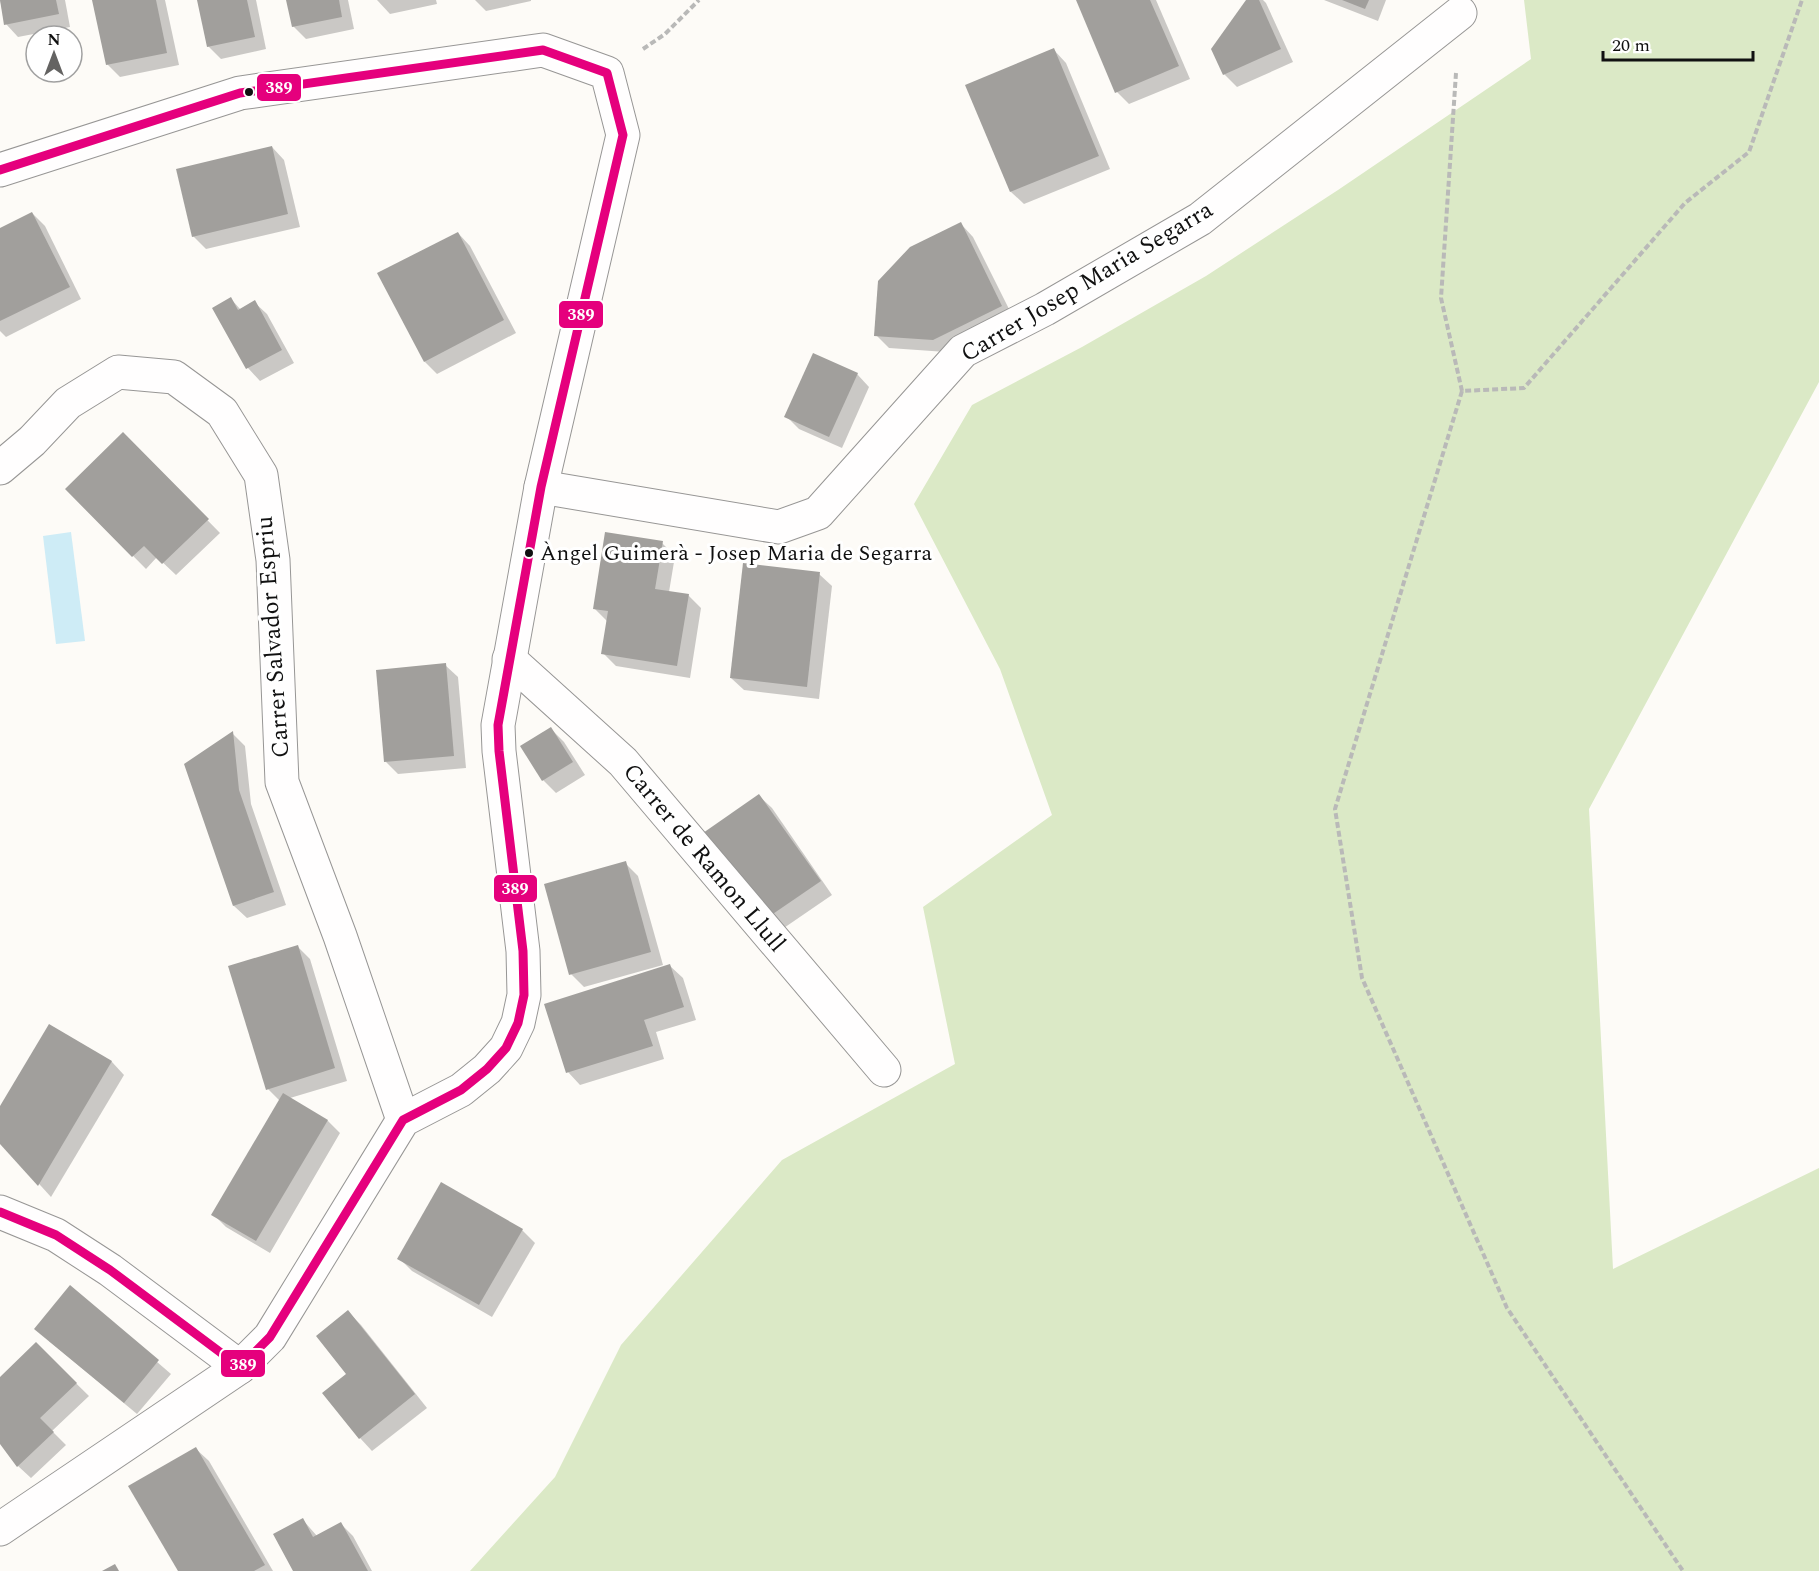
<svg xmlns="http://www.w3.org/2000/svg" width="1819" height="1571" viewBox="0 0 1819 1571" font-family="Spectral,serif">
	<rect width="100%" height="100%" fill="#fdfbf7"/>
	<!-- forest -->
	<polygon fill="#dbe9c6" points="1524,0 1819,0 1819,382 1589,809 1613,1269 1819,1168 1819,1571 470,1571 555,1477 621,1345 782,1160 955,1064 923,907 1052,815 1000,669 914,504 972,405 1082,347 1206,276 1338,190 1531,59"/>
	<!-- water -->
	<polygon fill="#ceecf6" points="71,532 85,641 56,644 43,536"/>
	<!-- shadow -->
	<g fill="#0003">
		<polygon points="0,0 65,0 70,27 18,37 6,24"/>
		<polygon points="94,0 165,0 179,65 120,77 107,64"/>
		<polygon points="199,0 256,0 266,49 221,59 208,46"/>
		<polygon points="288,0 348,0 354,29 306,39 293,26"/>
		<polygon points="377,0 436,0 437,4 390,14"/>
		<polygon points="475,0 531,0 531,1 486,11"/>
		<polygon points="1077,0 1156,0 1190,79 1129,104 1117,92"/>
		<polygon points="1248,0 1263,0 1266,3 1293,62 1237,87 1224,74"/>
		<polygon points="1324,0 1386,0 1378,21"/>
		<polygon points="1054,50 1066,63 1110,169 1024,204 1011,192"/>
		<polygon points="272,147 284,160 300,227 206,249 193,236"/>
		<polygon points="32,213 45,226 81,299 6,337 0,331 0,229"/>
		<polygon points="961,224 973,237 1014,319 946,352 889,348 876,335"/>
		<polygon points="458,233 470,246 516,333 437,374 425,362"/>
		<polygon points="231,299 241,310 254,302 267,314 294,363 260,381 248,368 214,309"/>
		<polygon points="857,374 869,387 842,448 799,429 786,416"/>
		<polygon points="123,434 220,533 176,575 157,557 146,569 67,489"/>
		<polygon points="662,543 675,556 669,592 688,595 701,608 690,678 616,666 603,653 607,621 594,608"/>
		<polygon points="819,574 832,586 819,699 744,690 731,678"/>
		<polygon points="445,665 458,677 466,768 398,774 386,762"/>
		<polygon points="551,729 564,742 585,775 556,793 543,780 522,747"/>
		<polygon points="232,733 245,746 251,804 286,905 247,918 234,906"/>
		<polygon points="759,796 772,808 832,895 778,932 706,833"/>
		<polygon points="625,863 638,876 663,965 584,987 571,974"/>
		<polygon points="297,946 310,959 347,1081 290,1098 328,1121 340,1133 270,1253 226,1227 213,1214 280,1101 268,1089"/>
		<polygon points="670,966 683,978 696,1020 656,1032 664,1059 580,1085 568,1072"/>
		<polygon points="49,1026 112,1062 124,1075 51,1197 0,1141 0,1109"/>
		<polygon points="522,1230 535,1243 492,1317 412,1271 399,1258"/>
		<polygon points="70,1287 171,1374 137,1414 49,1341"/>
		<polygon points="348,1312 361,1325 427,1408 372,1451 360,1438 348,1374"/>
		<polygon points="36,1344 89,1396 52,1431 66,1445 31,1478 18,1466 0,1441 0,1379"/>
		<polygon points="196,1449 209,1461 273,1571 180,1571"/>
		<polygon points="303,1520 317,1536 341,1524 353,1536 372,1571 295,1571"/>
	</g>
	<!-- building -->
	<g fill="#a19f9c">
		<polygon points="0,0 56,0 59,14 4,25"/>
		<polygon points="92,0 156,0 167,53 106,65"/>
		<polygon points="197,0 247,0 255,37 207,47"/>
		<polygon points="286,0 339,0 342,17 292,27"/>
		<polygon points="1076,0 1150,0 1179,66 1115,93"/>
		<polygon points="1246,0 1259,0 1281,49 1223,75 1211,49"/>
		<polygon points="1342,0 1369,0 1365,9"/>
		<polygon points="1054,48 1099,156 1010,192 965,85"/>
		<polygon points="272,146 288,214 192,237 176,169"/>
		<polygon points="32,212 70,287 0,321 0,228"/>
		<polygon points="961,222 1002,306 933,340 874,336 878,281 910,247"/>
		<polygon points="458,232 504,320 424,362 377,273"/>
		<polygon points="231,297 238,310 255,300 282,350 246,369 212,308"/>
		<polygon points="813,353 858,373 829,437 784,417"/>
		<polygon points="123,432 209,519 162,564 144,546 132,557 65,489"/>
		<polygon points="605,532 663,541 655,589 689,594 677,666 601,654 608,611 593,609"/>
		<polygon points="743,563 820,572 807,687 730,678"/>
		<polygon points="446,663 454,756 384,762 376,670"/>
		<polygon points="551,727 573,762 542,781 520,746"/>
		<polygon points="233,731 239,790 274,892 233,906 184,764"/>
		<polygon points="759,794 821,881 764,920 703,833"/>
		<polygon points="626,861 651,952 569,975 544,884"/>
		<polygon points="298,945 335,1068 266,1090 228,966"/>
		<polygon points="670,964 684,1007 644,1020 653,1046 566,1073 544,1004"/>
		<polygon points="49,1024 112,1061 38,1186 0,1144 0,1106"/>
		<polygon points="283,1093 328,1120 256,1241 211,1215"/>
		<polygon points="441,1182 523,1229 479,1305 397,1259"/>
		<polygon points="70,1285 159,1360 124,1403 34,1329"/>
		<polygon points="348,1310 415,1394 359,1439 322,1393 346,1374 316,1336"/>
		<polygon points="36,1342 77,1383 40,1418 54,1432 17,1467 0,1444 0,1377"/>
		<polygon points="196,1447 265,1565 254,1571 178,1571 128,1486"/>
		<polygon points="303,1518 313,1537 341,1522 368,1571 293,1571 273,1534"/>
		<polygon points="115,1564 119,1571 102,1571"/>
	</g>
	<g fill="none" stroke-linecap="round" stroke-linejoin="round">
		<!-- street casing -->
		<g stroke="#979695" stroke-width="35">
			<g id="street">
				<polyline points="0,170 240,93 543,50 607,73 623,135 541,487 498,725 499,751 523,951 524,995 518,1023 506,1048 487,1069 461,1090 403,1120 270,1337 240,1367 0,1529"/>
				<polyline points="0,468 32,441 68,403 118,372 174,377 222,412 261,475 273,560 282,782 340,936 403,1120"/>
				<polyline points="541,487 779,527 818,513 963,351 1045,309 1200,219 1460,13"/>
				<polyline points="509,659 623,762 884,1070"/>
				<polyline points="0,1212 56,1235 110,1270 240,1367"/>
			</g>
		</g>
		<!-- path -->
		<g stroke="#b9b9b8" stroke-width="4" stroke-dasharray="6 3" stroke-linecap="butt">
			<polyline points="643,49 665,34 699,0"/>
			<polyline points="1456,73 1441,298 1462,391 1524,388 1685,203 1749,152 1802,0"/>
			<polyline points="1462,391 1335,809 1362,978 1507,1308 1683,1571"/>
		</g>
		<!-- street -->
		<use href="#street" stroke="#fffefe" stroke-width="33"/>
		<!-- bus-1 casing -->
		<g stroke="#fff" stroke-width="14">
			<polyline id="bus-1" points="0,170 240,93 543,50 607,73 623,135 541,487 498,725 499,751 523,951 524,995 518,1023 506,1048 487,1069 461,1090 403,1120 270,1337 240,1367 110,1270 56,1235 0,1212"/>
		</g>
		<!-- bus-1 -->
		<use href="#bus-1" stroke="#e5007d" stroke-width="9"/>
	</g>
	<!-- markers -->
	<g fill="#111" stroke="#fff" stroke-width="2">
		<circle cx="249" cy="92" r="5"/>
		<circle cx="529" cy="553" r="5"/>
	</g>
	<g text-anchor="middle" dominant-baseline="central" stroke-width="6" stroke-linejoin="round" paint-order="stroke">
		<!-- bus labels -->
		<g font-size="22" fill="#111" stroke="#fff" text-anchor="start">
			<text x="540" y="553">Àngel Guimerà - Josep Maria de Segarra</text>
		</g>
		<!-- street labels -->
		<g font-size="24" fill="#111" stroke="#fff">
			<text transform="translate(1087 282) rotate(-31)">Carrer Josep Maria Segarra</text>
			<text transform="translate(273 637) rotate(-94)">Carrer Salvador Espriu</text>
			<text transform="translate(704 858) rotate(50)">Carrer de Ramon Llull</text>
		</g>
	</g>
	<g stroke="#fff" stroke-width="2">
		<rect x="256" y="73" width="46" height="29" rx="6" fill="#e5007d"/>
		<rect x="558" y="300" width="46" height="29" rx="6" fill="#e5007d"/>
		<rect x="493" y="874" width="45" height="29" rx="6" fill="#e5007d"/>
		<rect x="220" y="1349" width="46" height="29" rx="6" fill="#e5007d"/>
	</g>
	<g font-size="16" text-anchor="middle" font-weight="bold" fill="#fff">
		<text x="279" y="93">389</text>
		<text x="581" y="320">389</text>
		<text x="515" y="894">389</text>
		<text x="243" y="1370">389</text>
	</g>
	<!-- north arrow -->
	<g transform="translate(54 54)"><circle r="28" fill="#ffffff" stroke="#a0a0a0" stroke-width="1.5"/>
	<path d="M0-4.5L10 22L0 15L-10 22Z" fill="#646362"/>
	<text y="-9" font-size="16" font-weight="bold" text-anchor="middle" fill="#111111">N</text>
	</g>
	<!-- scale -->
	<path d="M1603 51v9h150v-9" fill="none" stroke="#111111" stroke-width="3"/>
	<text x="1612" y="51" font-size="18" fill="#111111" stroke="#ffffff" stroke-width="4.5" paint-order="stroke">20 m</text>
</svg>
